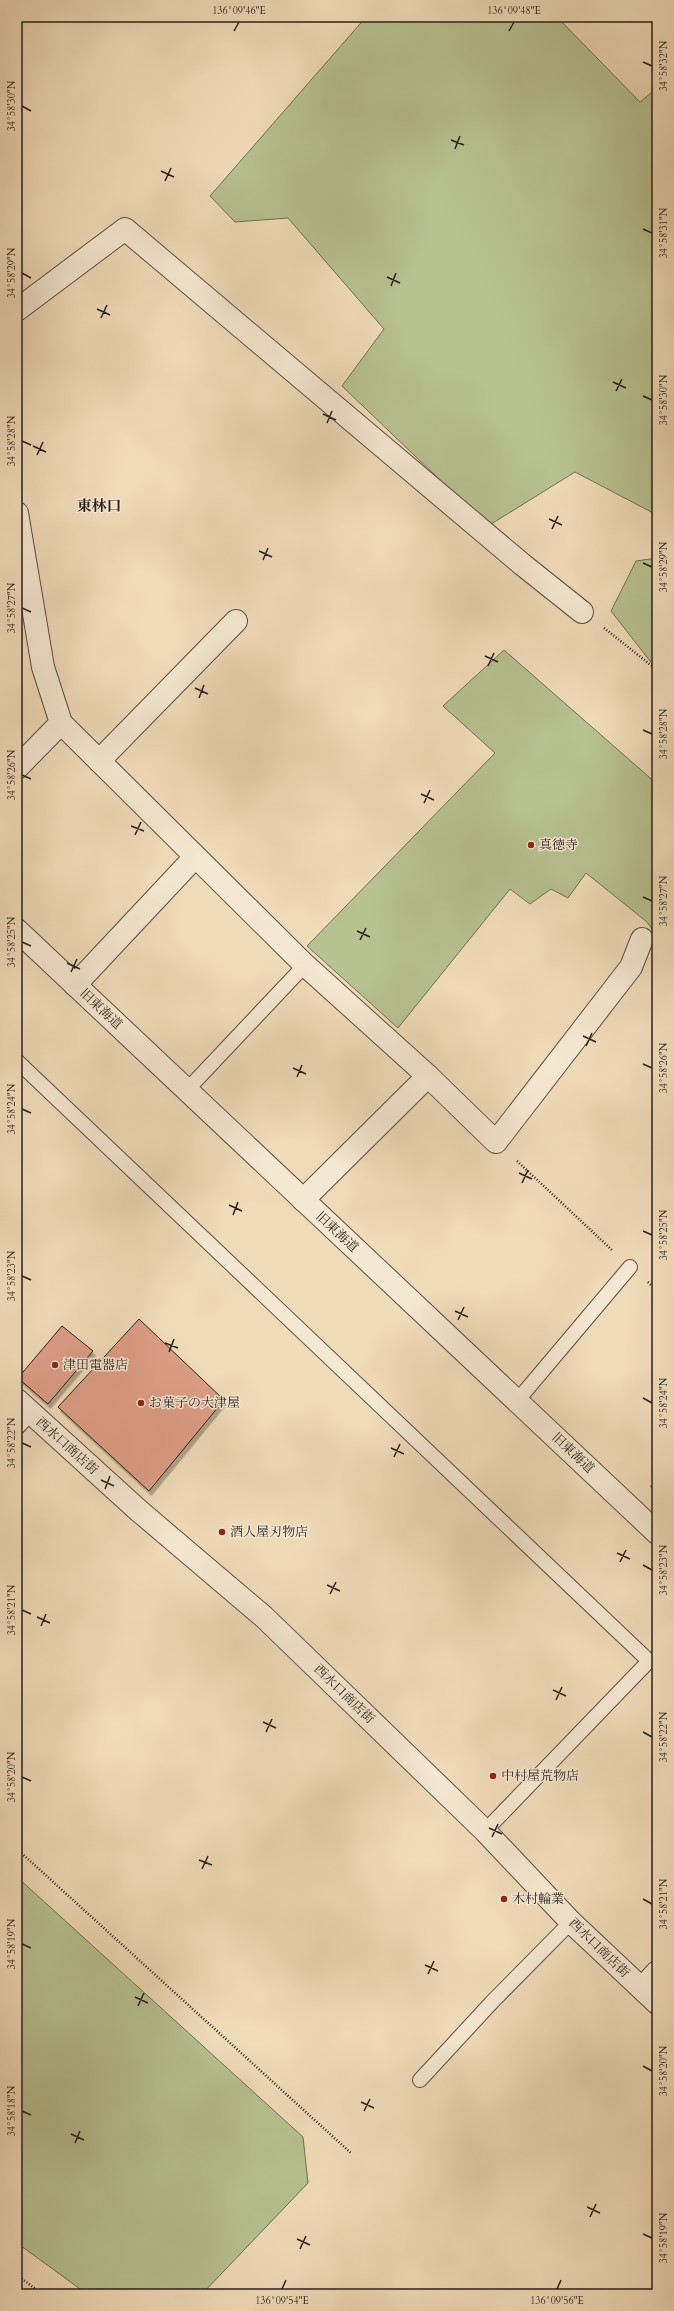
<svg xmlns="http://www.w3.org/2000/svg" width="674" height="2311" viewBox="0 0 674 2311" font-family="Cardo,'Noto Serif JP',serif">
	<defs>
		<filter id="shadow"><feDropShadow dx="2.5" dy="4.5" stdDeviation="0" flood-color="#0004"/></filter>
	</defs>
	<rect width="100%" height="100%" fill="#f0dbb9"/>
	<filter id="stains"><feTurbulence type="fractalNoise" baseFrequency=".005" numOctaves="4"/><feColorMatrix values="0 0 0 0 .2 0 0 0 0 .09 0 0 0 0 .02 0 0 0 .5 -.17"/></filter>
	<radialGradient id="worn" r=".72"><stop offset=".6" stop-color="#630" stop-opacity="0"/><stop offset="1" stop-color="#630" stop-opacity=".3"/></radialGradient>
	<!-- green -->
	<g fill="#b7c191" stroke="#707056">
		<polygon points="366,17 557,17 640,102 657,88 657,515 575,472 488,526 342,386 384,329 288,218 235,222 210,196"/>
		<polygon points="657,558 657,670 611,611 636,561"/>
		<polygon points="504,650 657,784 657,936 647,922 586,873 568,898 551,889 530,904 510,889 398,1028 307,946 495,753 443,706"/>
		<polygon points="17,1877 303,2137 308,2183 202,2294 87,2294 17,2243"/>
	</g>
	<!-- building -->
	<g fill="#de9e88" stroke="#2a1e1a" filter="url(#shadow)">
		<polygon points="139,1319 224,1400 149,1491 58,1407"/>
		<polygon points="62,1326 93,1351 48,1404 18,1378"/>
	</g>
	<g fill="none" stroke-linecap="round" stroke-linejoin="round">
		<!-- service casing -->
		<g stroke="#5c4d42" stroke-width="16">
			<g id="service">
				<polyline points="17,1061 649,1661 485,1831"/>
				<polyline points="187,1090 305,965"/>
				<polyline points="517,1401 630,1267"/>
				<polyline points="17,1428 31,1413"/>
				<polyline points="420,2080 492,2002 571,1922"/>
			</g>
		</g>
		<!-- minor casing -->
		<g stroke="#5c4d42" stroke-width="24">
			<g id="minor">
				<polyline points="17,310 125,229 523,565 582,612"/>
				<polyline points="17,513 43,667 61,723 305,965 428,1076 496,1142 631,967 642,939"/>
				<polyline points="99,761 236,621"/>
				<polyline points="17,768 61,723"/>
				<polyline points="17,930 657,1533"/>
				<polyline points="75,985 195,857"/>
				<polyline points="303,1200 428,1076"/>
				<polyline points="17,1400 138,1510 264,1617 485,1831 571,1922 657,2003"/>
				<polyline points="642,1988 657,1972"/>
			</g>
		</g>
		<!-- path -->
		<g stroke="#2a1e1a" stroke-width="2.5" stroke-dasharray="1 2" stroke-linecap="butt">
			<polyline points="604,628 657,670"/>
			<polyline points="517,1161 613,1251"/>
			<polyline points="648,1282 657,1291"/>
			<polyline points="651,1487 657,1481"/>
			<polyline points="17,1849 352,2154"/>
			<polyline points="17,2275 42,2294"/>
		</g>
		<!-- service -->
		<use href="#service" stroke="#f5e8d2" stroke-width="14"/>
		<!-- minor -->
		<use href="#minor" stroke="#f5e8d2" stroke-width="22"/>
	</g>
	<!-- ticks -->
	<path fill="none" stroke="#2a1e1a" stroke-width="1.5" d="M234 31 239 22M509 31 514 22M643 62 652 66M22 106 31 111M451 140 464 145M455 149 460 136M161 171 174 177M165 181 171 168M643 229 652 233M22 273 31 278M387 277 400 283M391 286 396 273M97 309 110 315M101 318 107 305M613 382 626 388M616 391 622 379M643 396 652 400M323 414 336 420M327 423 332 411M22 441 31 445M33 446 46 452M37 455 43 442M549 519 562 525M552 529 558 516M259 551 272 557M263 560 268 548M643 563 652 567M22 608 31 612M485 656 498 662M488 666 494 653M195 688 208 694M199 698 204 685M643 730 652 734M22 775 31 779M421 794 434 800M424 803 430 790M131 826 144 831M135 835 141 822M643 897 652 901M357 931 370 937M360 940 366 928M22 942 31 946M67 963 80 969M71 972 77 959M583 1036 596 1042M586 1046 592 1033M643 1064 652 1068M293 1068 306 1074M297 1077 302 1065M22 1109 31 1113M519 1173 532 1179M522 1183 528 1170M229 1205 242 1211M233 1215 238 1202M643 1231 652 1235M22 1276 31 1280M455 1311 468 1317M458 1320 464 1307M165 1343 178 1348M169 1352 174 1339M643 1398 652 1403M22 1443 31 1447M391 1448 404 1454M394 1457 400 1444M101 1480 114 1486M105 1489 110 1476M617 1553 630 1559M620 1562 626 1550M643 1565 652 1570M327 1585 340 1591M330 1594 336 1582M22 1610 31 1614M37 1617 50 1623M41 1626 46 1614M553 1690 566 1696M556 1700 562 1687M263 1722 276 1728M266 1732 272 1719M643 1732 652 1737M22 1777 31 1781M489 1828 502 1834M492 1837 498 1824M199 1860 212 1865M202 1869 208 1856M643 1899 652 1904M22 1944 31 1948M425 1965 438 1971M428 1974 434 1961M135 1997 148 2003M138 2006 144 1993M643 2066 652 2071M361 2102 374 2108M22 2111 31 2115M364 2111 370 2099M71 2134 84 2140M75 2143 80 2131M587 2207 600 2213M590 2217 596 2204M643 2234 652 2238M297 2239 310 2245M300 2249 306 2236M282 2289 286 2280M557 2289 561 2280"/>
	<!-- markers -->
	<g fill="#8f2418" stroke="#f5e8d2" stroke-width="1.5">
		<circle cx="531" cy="845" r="4"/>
		<circle cx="55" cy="1365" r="4"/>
		<circle cx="141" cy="1403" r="4"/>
		<circle cx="222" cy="1532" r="4"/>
		<circle cx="493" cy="1776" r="4"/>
		<circle cx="504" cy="1899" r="4"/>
	</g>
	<g text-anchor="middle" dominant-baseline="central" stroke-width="3" stroke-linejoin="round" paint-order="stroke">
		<!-- poi labels -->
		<g font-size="13" fill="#2a1e1a" stroke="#f5e8d2" text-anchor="start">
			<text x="539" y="845">真徳寺</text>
			<text x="63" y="1365">津田電器店</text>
			<text x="149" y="1403">お菓子の大津屋</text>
			<text x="230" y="1532">酒人屋刃物店</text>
			<text x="501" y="1776">中村屋荒物店</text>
			<text x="512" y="1899">木村輪業</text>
		</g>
		<!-- street labels -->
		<g font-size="13" fill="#2a1e1a" stroke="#f5e8d2">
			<text transform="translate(101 1009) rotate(43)">旧東海道</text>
			<text transform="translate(337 1232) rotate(43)">旧東海道</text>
			<text transform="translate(67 1446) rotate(42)">西水口商店街</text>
			<text transform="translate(573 1453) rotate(43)">旧東海道</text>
			<text transform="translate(344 1694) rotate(44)">西水口商店街</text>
			<text transform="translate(599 1948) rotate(44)">西水口商店街</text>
		</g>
		<!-- quarter labels -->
		<g font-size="15" font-weight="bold" fill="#2a1e1a" stroke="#f5e8d2">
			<text x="99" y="506">東林口</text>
		</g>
	</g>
	<!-- margin -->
	<rect width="674" height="2311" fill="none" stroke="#f0dbb9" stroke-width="44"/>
	<rect x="22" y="22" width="630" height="2267" fill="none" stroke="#2a1e1a" stroke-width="1.5"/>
	<g font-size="10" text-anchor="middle" fill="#2a1e1a">
		<text x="239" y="14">136°09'46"E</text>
		<text x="514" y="14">136°09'48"E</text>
		<text transform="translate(663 66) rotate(-90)" y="4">34°58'32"N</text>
		<text transform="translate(11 106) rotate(-90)" y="4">34°58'30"N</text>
		<text transform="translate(663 233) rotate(-90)" y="4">34°58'31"N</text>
		<text transform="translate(11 273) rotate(-90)" y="4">34°58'29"N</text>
		<text transform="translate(663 400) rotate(-90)" y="4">34°58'30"N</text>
		<text transform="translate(11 441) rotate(-90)" y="4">34°58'28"N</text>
		<text transform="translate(663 567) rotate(-90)" y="4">34°58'29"N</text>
		<text transform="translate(11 608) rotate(-90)" y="4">34°58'27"N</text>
		<text transform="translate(663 734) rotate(-90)" y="4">34°58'28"N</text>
		<text transform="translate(11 775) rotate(-90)" y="4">34°58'26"N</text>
		<text transform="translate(663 901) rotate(-90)" y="4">34°58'27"N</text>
		<text transform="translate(11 942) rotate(-90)" y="4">34°58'25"N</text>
		<text transform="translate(663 1068) rotate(-90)" y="4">34°58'26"N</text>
		<text transform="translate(11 1109) rotate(-90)" y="4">34°58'24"N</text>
		<text transform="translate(663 1235) rotate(-90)" y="4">34°58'25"N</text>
		<text transform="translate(11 1276) rotate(-90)" y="4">34°58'23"N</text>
		<text transform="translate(663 1403) rotate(-90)" y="4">34°58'24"N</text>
		<text transform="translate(11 1443) rotate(-90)" y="4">34°58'22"N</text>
		<text transform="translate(663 1570) rotate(-90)" y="4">34°58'23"N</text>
		<text transform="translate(11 1610) rotate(-90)" y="4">34°58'21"N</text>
		<text transform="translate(663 1737) rotate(-90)" y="4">34°58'22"N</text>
		<text transform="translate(11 1777) rotate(-90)" y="4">34°58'20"N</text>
		<text transform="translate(663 1904) rotate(-90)" y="4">34°58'21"N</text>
		<text transform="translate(11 1944) rotate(-90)" y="4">34°58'19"N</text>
		<text transform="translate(663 2071) rotate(-90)" y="4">34°58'20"N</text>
		<text transform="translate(11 2111) rotate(-90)" y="4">34°58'18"N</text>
		<text transform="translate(663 2238) rotate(-90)" y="4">34°58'19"N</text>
		<text x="282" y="2304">136°09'54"E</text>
		<text x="557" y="2304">136°09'56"E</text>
	</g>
	<rect width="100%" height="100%" filter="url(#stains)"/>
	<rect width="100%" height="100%" fill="url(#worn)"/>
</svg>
